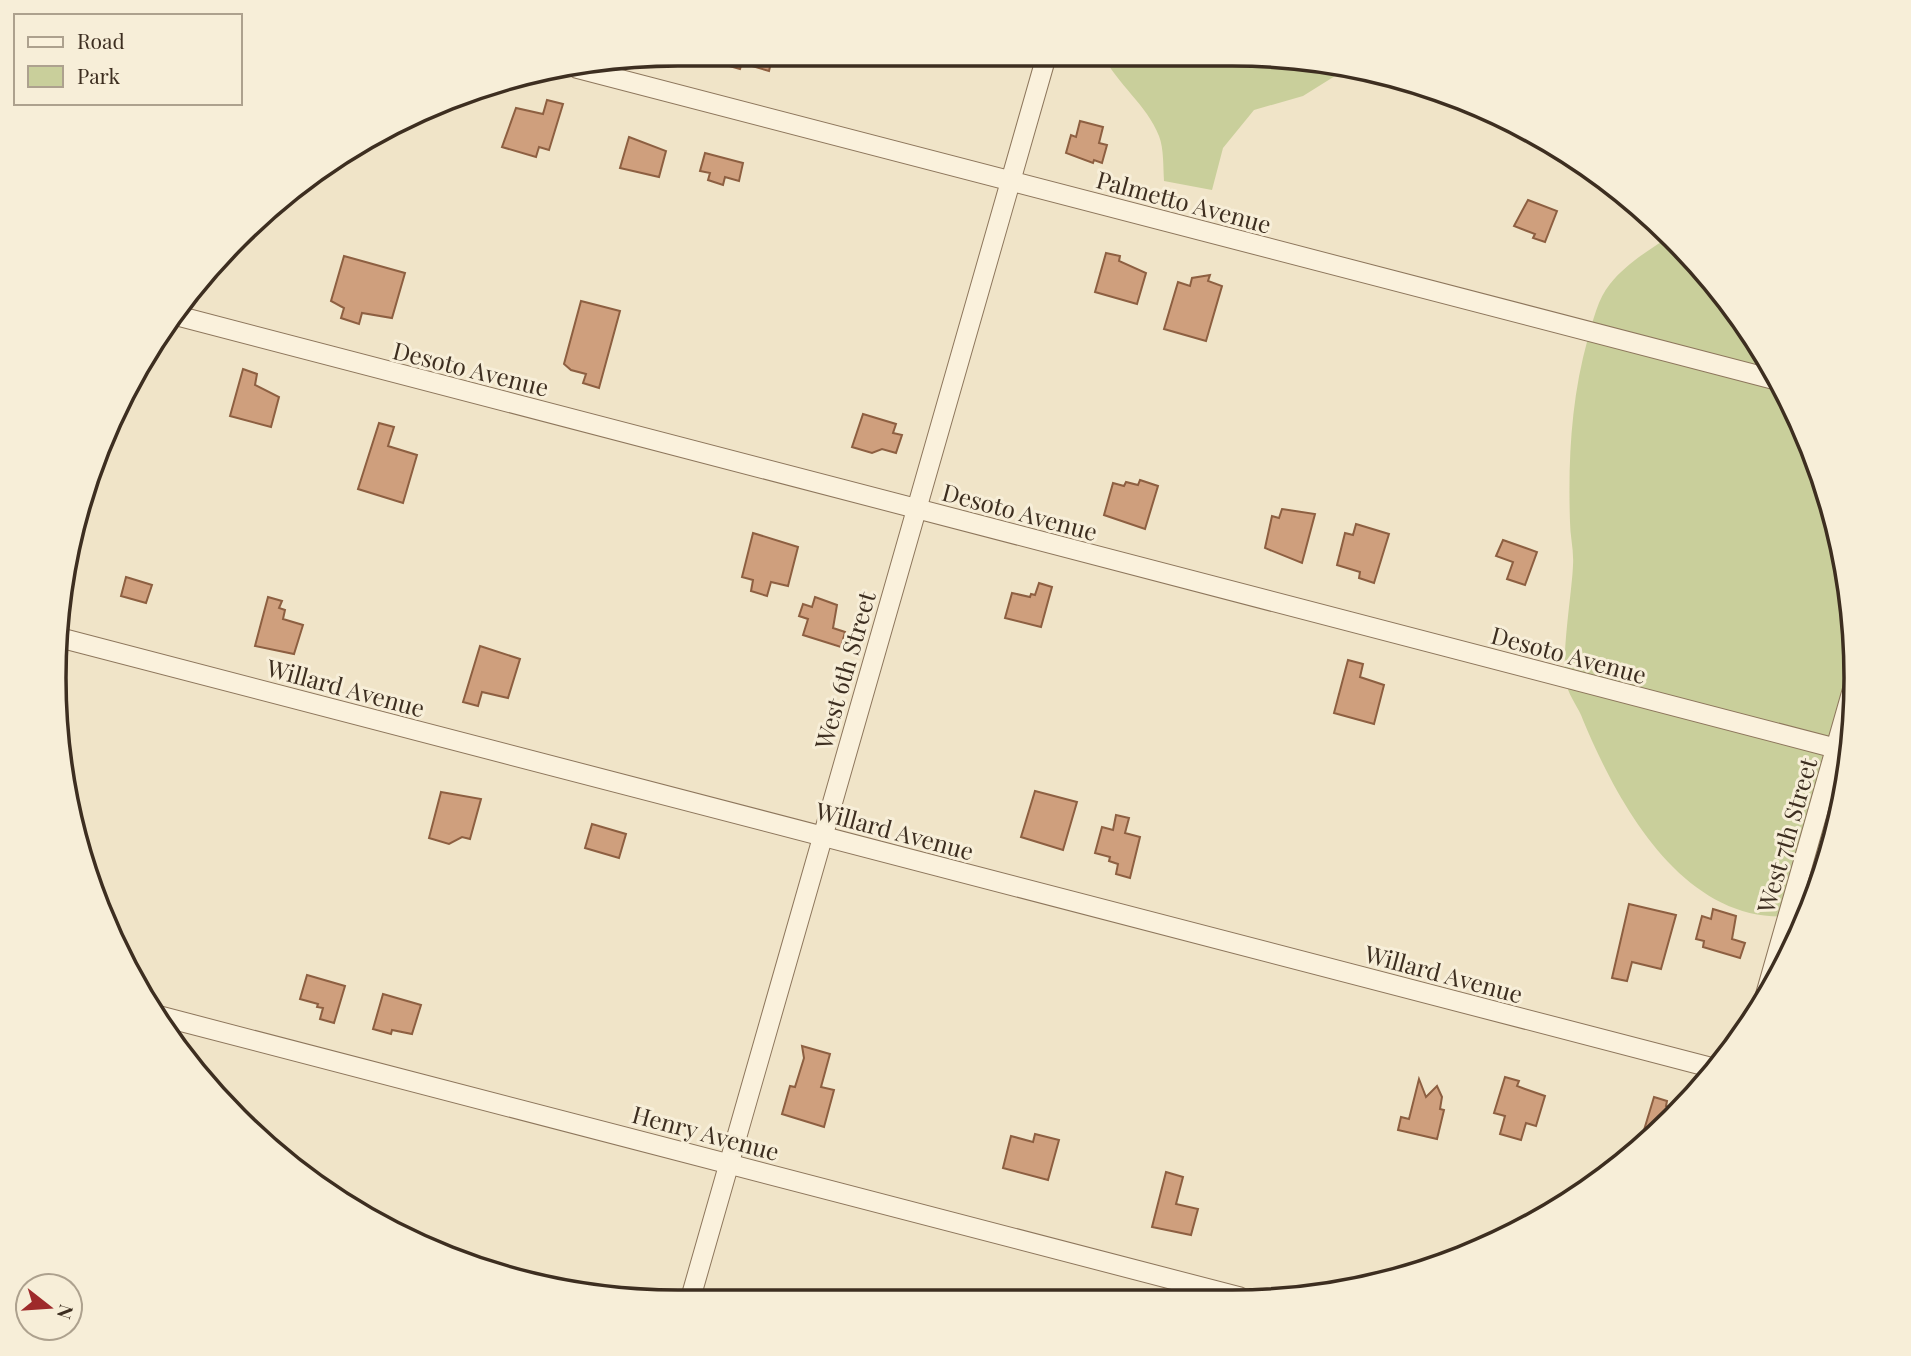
<svg xmlns="http://www.w3.org/2000/svg" width="1911" height="1356" viewBox="0 0 1911 1356" font-family="'Playfair Display',serif">
	<rect width="100%" height="100%" fill="#f0e4c8"/>
	<!-- green -->
	<g fill="#c9cf9b">
		<path d="M1102 54H1233L1351 66 1303 96 1254 110 1223 148 1212 190 1164 181C1163 167 1164 149 1159 136 1147 105 1117 84 1102 54Z"/>
		<path d="M1667 238 1702 266 1773 366 1824 477 1851 596 1855 718 1836 839 1807 914C1691 936 1621 811 1583 720 1579 708 1570 698 1567 686 1560 661 1572 594 1573 565 1574 550 1570 536 1570 522 1568 460 1571 399 1588 338 1593 321 1598 298 1610 284 1625 265 1646 252 1667 238Z"/>
	</g>
	<!-- building -->
	<g fill="#cf9f7d" stroke="#8d5f41" stroke-width="2">
		<polygon points="723,54 773,54 769,71 742,63 740,69 726,65 728,59 723,57"/>
		<polygon points="547,100 563,104 549,150 539,147 536,157 502,147 516,108 543,114"/>
		<polygon points="1080,121 1103,127 1099,143 1107,145 1102,163 1094,160 1093,163 1066,153 1071,135 1076,137"/>
		<polygon points="629,137 666,151 659,177 620,168"/>
		<polygon points="705,153 743,163 739,181 725,177 723,185 708,180 710,173 700,171"/>
		<polygon points="1528,200 1557,211 1545,242 1533,238 1535,234 1514,226"/>
		<polygon points="1106,253 1120,256 1119,261 1146,273 1137,304 1095,292"/>
		<polygon points="344,256 405,273 392,318 362,313 359,324 341,318 344,308 331,301"/>
		<polygon points="1210,275 1208,281 1222,286 1206,341 1164,329 1178,282 1190,286 1192,278"/>
		<polygon points="581,301 620,311 599,388 583,383 586,374 571,370 564,364"/>
		<polygon points="243,369 257,374 255,385 279,397 271,427 230,416"/>
		<polygon points="863,414 896,424 893,433 902,435 896,453 882,449 872,453 852,447"/>
		<polygon points="379,423 394,427 388,446 417,455 403,503 358,489"/>
		<polygon points="1140,480 1158,486 1145,529 1104,515 1113,483 1124,486 1126,482 1138,485"/>
		<polygon points="1282,509 1315,514 1302,563 1265,548 1272,516 1279,518"/>
		<polygon points="1356,524 1389,534 1374,583 1359,578 1360,572 1337,565 1345,533 1353,535"/>
		<polygon points="753,533 798,547 788,586 771,582 767,596 751,591 753,580 742,577"/>
		<polygon points="1503,540 1537,552 1525,585 1507,579 1513,562 1496,556"/>
		<polygon points="126,577 152,585 146,603 121,596"/>
		<polygon points="1039,583 1052,587 1041,627 1005,618 1012,593 1030,597 1031,594 1035,595"/>
		<polygon points="268,597 282,601 279,608 285,610 283,619 303,625 294,654 255,646"/>
		<polygon points="815,597 837,605 833,628 845,632 841,647 803,635 808,619 799,616 803,604 812,607"/>
		<polygon points="480,646 520,659 508,698 482,692 478,706 463,702"/>
		<polygon points="1348,660 1363,664 1360,677 1384,685 1374,724 1334,713"/>
		<polygon points="1035,791 1077,802 1063,850 1021,837"/>
		<polygon points="441,792 481,799 470,839 462,837 449,844 429,838"/>
		<polygon points="1116,815 1129,818 1125,833 1140,837 1130,878 1116,874 1118,864 1109,861 1110,857 1095,853 1102,827 1113,830"/>
		<polygon points="592,824 626,834 619,858 585,848"/>
		<polygon points="1629,904 1676,915 1661,969 1632,962 1627,981 1612,978"/>
		<polygon points="1713,909 1736,916 1732,939 1745,943 1740,958 1703,947 1704,941 1696,939 1702,916 1711,919"/>
		<polygon points="307,975 345,986 334,1023 320,1019 323,1008 317,1007 318,1004 300,999"/>
		<polygon points="383,994 421,1005 412,1034 392,1030 391,1034 373,1029"/>
		<polygon points="802,1046 830,1054 821,1087 834,1090 824,1127 782,1114 790,1086 795,1087 804,1058"/>
		<polygon points="1505,1077 1519,1081 1517,1086 1525,1089 1545,1096 1536,1126 1526,1123 1521,1140 1500,1134 1505,1116 1494,1113"/>
		<polygon points="1419,1079 1426,1097 1437,1086 1442,1097 1440,1109 1444,1110 1437,1139 1398,1130 1401,1117 1409,1119"/>
		<polygon points="1654,1097 1667,1101 1666,1106 1679,1110 1657,1134 1644,1130"/>
		<polygon points="1035,1134 1059,1140 1048,1180 1003,1168 1011,1136 1033,1142"/>
		<polygon points="1166,1172 1183,1177 1176,1204 1198,1209 1191,1235 1152,1227"/>
	</g>
	<g fill="none" stroke-linecap="round" stroke-linejoin="round">
		<!-- minor casing -->
		<g stroke="#8d765c" stroke-width="21">
			<g id="minor">
				<polyline points="576,68 1780,381"/>
				<polyline points="178,316 1850,752"/>
				<polyline points="61,638 1717,1069"/>
				<polyline points="1764,1000 1854,684"/>
				<polyline points="160,1016 1240,1297"/>
				<polyline points="690,1300 1047,54"/>
			</g>
		</g>
		<!-- minor -->
		<use href="#minor" stroke="#faf1dc" stroke-width="19"/>
	</g>
	<g text-anchor="middle" dominant-baseline="central" stroke-width="6" stroke-linejoin="round" paint-order="stroke">
		<!-- street labels -->
		<g font-size="24" fill="#3d2e20" stroke="#f7eed8">
			<text transform="translate(1184 201) rotate(15)">Palmetto Avenue</text>
			<text transform="translate(471 368) rotate(14)">Desoto Avenue</text>
			<text transform="translate(1020 511) rotate(15)">Desoto Avenue</text>
			<text transform="translate(1569 654) rotate(15)">Desoto Avenue</text>
			<text transform="translate(844 670) rotate(-74)">West 6th Street</text>
			<text transform="translate(346 687) rotate(15)">Willard Avenue</text>
			<text transform="translate(895 830) rotate(15)">Willard Avenue</text>
			<text transform="translate(1786 835) rotate(-74)">West 7th Street</text>
			<text transform="translate(1444 973) rotate(15)">Willard Avenue</text>
			<text transform="translate(706 1132) rotate(15)">Henry Avenue</text>
		</g>
	</g>
	<!-- crop -->
	<path d="M0 0H1911V1356H0ZM678 66H1232A612 612 0 0 1 1844 678V678A612 612 0 0 1 1232 1290H678A612 612 0 0 1 66 678V678A612 612 0 0 1 678 66Z" fill="#f7eed8" fill-rule="evenodd"/>
	<path fill="none" stroke="#3d2e20" stroke-width="3.5" d="M678 66H1232A612 612 0 0 1 1844 678V678A612 612 0 0 1 1232 1290H678A612 612 0 0 1 66 678V678A612 612 0 0 1 678 66Z"/>
	<!-- legend -->
	<rect x="14" y="14" width="228" height="91" fill="#f7eed8" stroke="#ada18e" stroke-width="2"/>
	<rect x="28" y="37" width="35" height="10" fill="#faf1dc" stroke="#ada18e" stroke-width="2"/>
	<text x="77" y="49" font-size="21" fill="#3d2e20">Road</text>
	<rect x="28" y="66" width="35" height="21" fill="#c9cf9b" stroke="#ada18e" stroke-width="2"/>
	<text x="77" y="84" font-size="21" fill="#3d2e20">Park</text>
	<!-- north arrow -->
	<g transform="translate(49 1307) rotate(107)"><circle r="33" fill="#f7eed8" stroke="#ada18e" stroke-width="2"/>
	<path d="M0-5L12 26L0 18L-12 26Z" fill="#9e2a2b"/>
	<text y="-10" font-size="19" font-weight="bold" text-anchor="middle" fill="#3d2e20">N</text>
	</g>
</svg>
